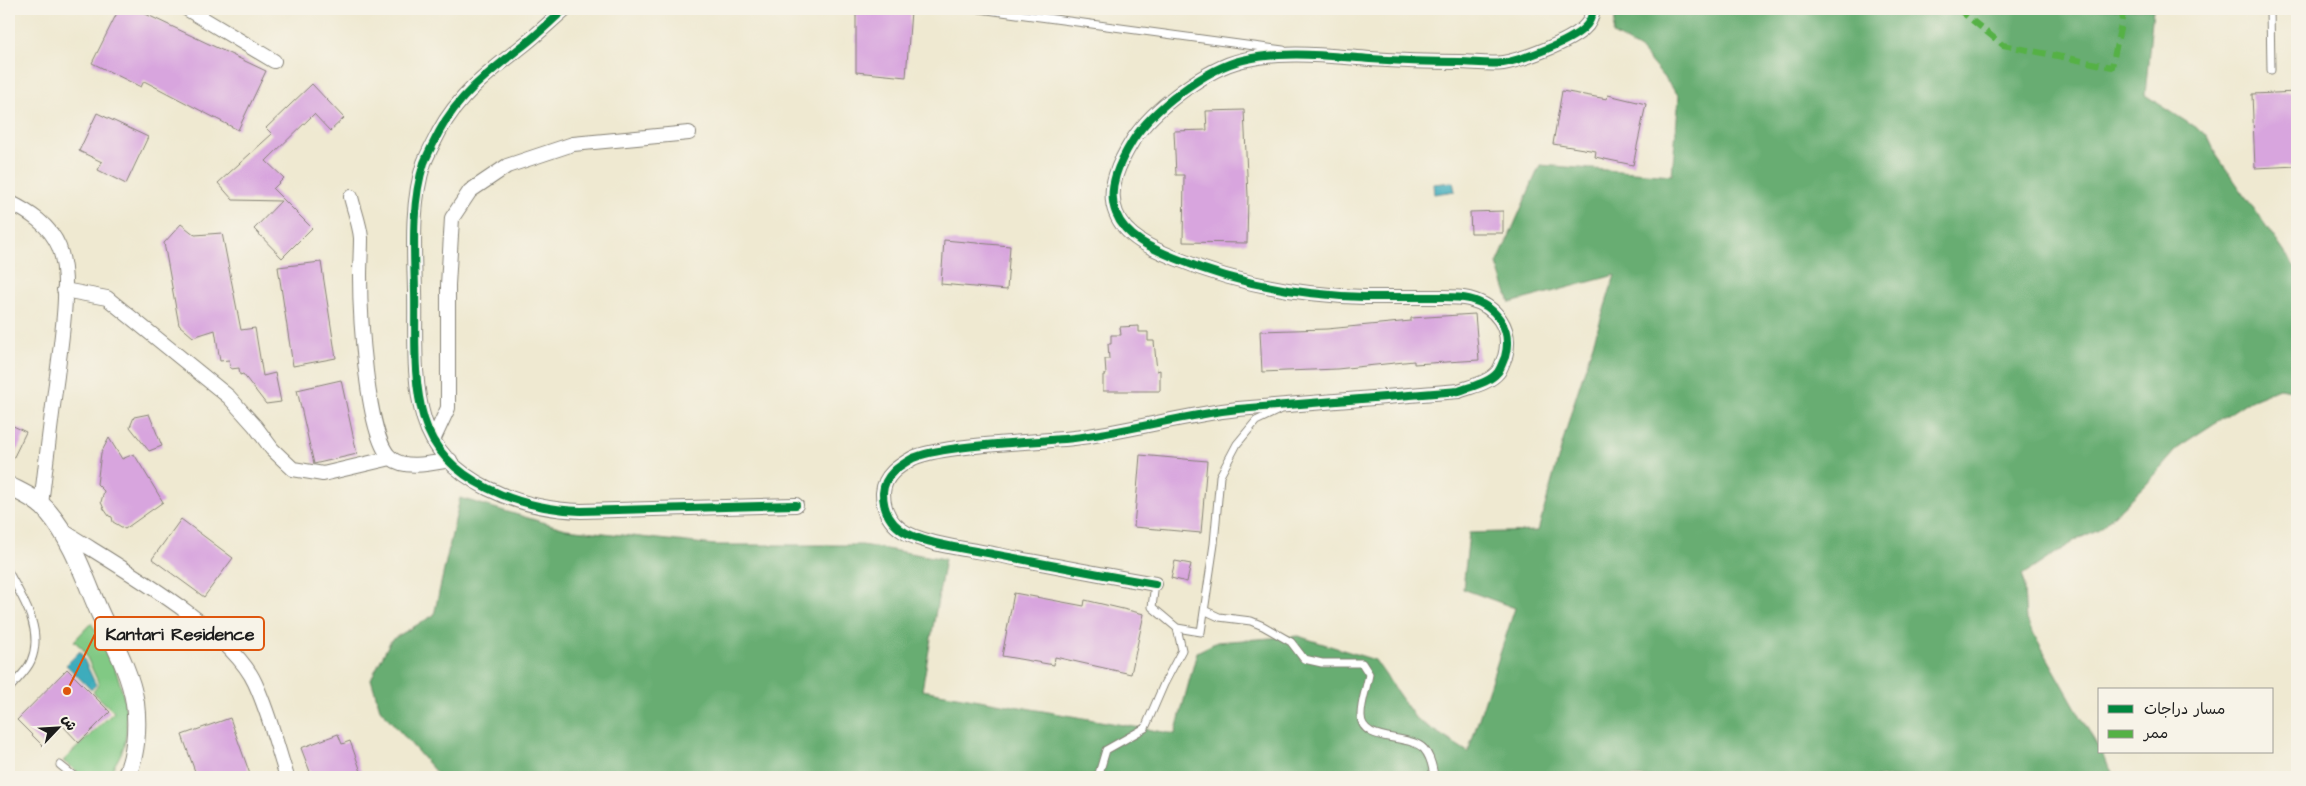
<svg xmlns="http://www.w3.org/2000/svg" width="2306" height="786" viewBox="0 0 2306 786" font-family="'Architects Daughter','Playpen Sans Arabic',sans-serif">
	<rect width="100%" height="100%" fill="#f7f3e8"/>
	<filter id="ink" filterUnits="userSpaceOnUse"><feTurbulence type="fractalNoise" baseFrequency=".02" numOctaves="2"/><feDisplacementMap in="SourceGraphic" scale="10" xChannelSelector="R" yChannelSelector="G"/><feConvolveMatrix kernelMatrix="1 2 1 2 8 2 1 2 1" color-interpolation-filters="sRGB"/></filter>
	<filter id="wash" filterUnits="userSpaceOnUse"><feTurbulence type="fractalNoise" baseFrequency=".0096" numOctaves="4" result="noise"/><feDisplacementMap in="SourceGraphic" scale="20" xChannelSelector="R" yChannelSelector="G"/><feGaussianBlur stdDeviation="1.12" result="paint"/><feColorMatrix in="noise" values="0 0 0 0 0 0 0 0 0 0 0 0 0 0 0 0 0 1.4 0 .05"/><feComposite in="paint" operator="in"/></filter>
	<g filter="url(#wash)">
		<rect width="100%" height="100%" fill="#efe9d1"/>
		<!-- green -->
		<path fill="#81c984" stroke="#4e7250" d="M91 623C112 656 130 696 126 735 125 751 115 764 107 777H84L63 761 114 712 93 692 99 684 83 649 74 641Z"/>
		<!-- forest -->
		<polygon fill="#68ad72" stroke="#426447" points="1631,9 2153,9 2145,95 2207,135 2217,156 2297,270 2297,391 2279,388 2250,400 2181,445 2145,486 2099,529 2074,541 2023,575 2026,620 2115,777 440,777 380,709 371,679 391,640 434,615 460,498 566,529 715,545 862,545 945,559 922,690 1175,734 1197,652 1217,642 1298,636 1375,660 1416,719 1468,752 1515,608 1463,589 1469,533 1538,531 1572,409 1615,275 1510,303 1497,264 1540,165 1672,175 1679,96 1640,49 1613,34 1616,12"/>
		<!-- water -->
		<g fill="#3eacbc" stroke="#2d646c">
			<polygon points="1453,182 1455,191 1434,194 1433,184"/>
			<polygon points="80,651 96,685 91,690 66,665"/>
		</g>
		<g id="blocks">
			<!-- building -->
			<g fill="#d8a5de">
				<polygon points="119,9 135,9 266,71 238,130 144,81 141,87 92,63"/>
				<polygon points="856,10 911,11 906,77 856,72"/>
				<polygon points="312,84 344,118 330,131 314,114 266,161 284,178 273,189 312,228 282,258 254,229 281,201 233,200 218,183 272,134 266,128"/>
				<polygon points="1562,91 1607,99 1608,95 1646,104 1633,165 1595,157 1596,151 1553,144"/>
				<polygon points="2297,92 2297,166 2255,168 2252,94"/>
				<polygon points="1244,110 1248,196 1247,243 1183,242 1184,175 1176,175 1174,131 1207,130 1206,111"/>
				<polygon points="97,113 148,137 126,184 98,170 102,162 79,151"/>
				<polygon points="1503,211 1503,233 1471,233 1470,212"/>
				<polygon points="181,224 195,235 222,233 241,330 255,328 263,376 275,373 281,402 266,404 243,374 240,375 239,368 231,369 229,360 220,361 215,330 193,337 179,325 164,243"/>
				<polygon points="944,240 1010,246 1007,290 941,284"/>
				<polygon points="321,262 336,358 293,366 278,267"/>
				<polygon points="1475,314 1479,360 1414,364 1414,361 1337,369 1262,372 1260,331 1327,329 1411,321 1411,318"/>
				<polygon points="1139,326 1139,332 1148,332 1148,341 1154,341 1157,371 1160,370 1160,391 1103,391 1103,375 1106,375 1105,359 1109,359 1108,344 1111,344 1111,335 1121,335 1120,327"/>
				<polygon points="341,380 357,454 314,464 297,390"/>
				<polygon points="149,414 162,446 149,451 130,427 134,417"/>
				<polygon points="9,424 26,432 9,467"/>
				<polygon points="109,438 122,459 134,454 163,502 125,529 113,522 112,517 109,516 104,509 101,502 104,491 97,484 101,453"/>
				<polygon points="1140,455 1207,461 1201,533 1134,527"/>
				<polygon points="181,519 233,558 204,597 152,559"/>
				<polygon points="1175,561 1191,564 1187,582 1171,578"/>
				<polygon points="1014,593 1084,606 1085,600 1144,614 1131,674 1055,657 1054,665 1002,656"/>
				<polygon points="67,669 110,712 79,743 63,726 43,746 17,720"/>
				<polygon points="230,718 251,777 197,777 182,735"/>
				<polygon points="338,734 342,744 350,741 363,777 312,777 301,748"/>
			</g>
		</g>
	</g>
	<g filter="url(#ink)">
		<use href="#blocks" fill-opacity="0" stroke="#868276" stroke-width="1"/>
		<g fill="none" stroke-linecap="round" stroke-linejoin="round">
			<!-- service casing -->
			<g stroke="#868276" stroke-width="9">
				<g id="service">
					<polyline points="980,9 1283,50"/>
					<polyline points="2270,9 2271,70"/>
					<path d="M9 573C23 599 44 630 31 661 27 671 16 680 9 689"/>
					<polyline points="1155,584 1152,607 1177,628 1201,632 1214,544 1220,476 1237,444 1256,421 1281,409"/>
					<path d="M1206 611 1219 617 1251 621 1263 626 1291 642 1304 659 1322 663H1362L1369 674C1367 687 1361 702 1361 715 1360 744 1410 733 1424 749 1430 756 1433 768 1434 777"/>
					<polyline points="60,765 75,777"/>
					<polyline points="1098,777 1106,750 1145,728 1164,684 1182,650 1177,628"/>
				</g>
			</g>
			<!-- minor casing -->
			<g stroke="#868276" stroke-width="16">
				<g id="minor">
					<polyline points="187,9 274,61"/>
					<path d="M565 9C552 20 539 33 525 44 492 70 459 94 439 132 434 142 428 153 424 163 411 202 414 250 415 291 416 333 412 379 424 419 443 483 522 509 581 511L796 505"/>
					<path d="M351 197C354 210 360 225 361 238 361 251 360 263 360 276 360 310 366 438 391 458 405 470 433 463 450 460"/>
					<path d="M9 202C29 212 50 225 59 247 72 280 61 340 57 376 51 419 46 462 41 505"/>
					<polyline points="64,290 107,298 229,397 255,426 272,449 293,469 323,474 391,458"/>
					<polyline points="434,438 448,408 448,285 452,218 470,191 507,166 573,144 689,133"/>
					<path d="M63 531C114 564 231 629 255 683 269 713 277 746 287 777"/>
					<path d="M1155 584C1102 575 1051 565 998 555 974 550 919 544 900 529 888 520 883 508 883 493 884 475 899 466 913 458 927 452 943 450 958 448 996 443 1035 442 1074 438 1130 431 1183 415 1238 409L1459 391C1472 386 1489 383 1498 372 1501 368 1503 361 1505 357 1513 328 1496 306 1469 299 1457 296 1442 297 1430 297 1408 297 1386 297 1364 297 1298 295 1236 284 1175 258 1153 249 1125 237 1116 213 1106 188 1120 161 1133 140 1153 109 1207 68 1243 60 1284 50 1329 56 1370 59 1399 61 1429 62 1459 62 1473 62 1489 65 1503 63 1522 60 1570 42 1584 28 1590 23 1592 16 1593 9"/>
				</g>
			</g>
			<!-- tertiary casing -->
			<g stroke="#868276" stroke-width="20">
				<path id="tertiary" d="M9 486C24 494 39 500 49 513 73 541 85 579 99 611 112 640 130 671 135 703 138 727 136 755 126 777"/>
			</g>
			<!-- service -->
			<use href="#service" stroke="#fff" stroke-width="7"/>
			<!-- minor -->
			<use href="#minor" stroke="#fff" stroke-width="14"/>
			<!-- tertiary -->
			<use href="#tertiary" stroke="#fff" stroke-width="18"/>
			<!-- quiet -->
			<polyline stroke="#55b145" stroke-width="6" stroke-dasharray="12 6" stroke-linecap="butt" points="1958,9 2003,45 2112,67 2124,9"/>
			<!-- cycleway casing -->
			<g stroke="#f7f3e8" stroke-width="11">
				<g id="cycleway">
					<path d="M565 9C552 20 539 33 525 44 492 70 459 94 439 132 434 142 428 153 424 163 411 202 414 250 415 291 416 333 412 379 424 419 443 483 522 509 581 511L796 505"/>
					<path d="M1155 584C1102 575 1051 565 998 555 974 550 919 544 900 529 888 520 883 508 883 493 884 475 899 466 913 458 927 452 943 450 958 448 996 443 1035 442 1074 438 1130 431 1183 415 1238 409L1459 391C1472 386 1489 383 1498 372 1501 368 1503 361 1505 357 1513 328 1496 306 1469 299 1457 296 1442 297 1430 297 1408 297 1386 297 1364 297 1298 295 1236 284 1175 258 1153 249 1125 237 1116 213 1106 188 1120 161 1133 140 1153 109 1207 68 1243 60 1284 50 1329 56 1370 59 1399 61 1429 62 1459 62 1473 62 1489 65 1503 63 1522 60 1570 42 1584 28 1590 23 1592 16 1593 9"/>
				</g>
			</g>
			<!-- cycleway -->
			<use href="#cycleway" stroke="#00873e" stroke-width="8"/>
		</g>
	</g>
	<!-- callouts -->
	<path fill="none" stroke="#de560d" stroke-width="2" d="M67 691L95 634"/>
	<circle fill="#de560d" stroke="#f7f3e8" stroke-width="2" cx="67" cy="691" r="5"/>
	<rect fill="#f7f3e8" stroke="#de560d" stroke-width="2" x="95" y="617" width="169" height="33" rx="5"/>
	<g font-size="18" text-anchor="middle" font-weight="bold" fill="#1c1c1c">
		<text x="180" y="640">Kantari Residence</text>
	</g>
	<!-- margin -->
	<rect width="2306" height="786" fill="none" stroke="#f7f3e8" stroke-width="30"/>
	<!-- legend -->
	<rect x="2098" y="688" width="175" height="65" fill="#f7f3e8" stroke="#9f9d96"/>
	<rect x="2108" y="705" width="25" height="8" fill="#00873e" stroke="#9f9d96"/>
	<text x="2144" y="714" font-size="15" fill="#1c1c1c">مسار دراجات</text>
	<rect x="2108" y="730" width="25" height="8" fill="#55b145" stroke="#9f9d96"/>
	<text x="2144" y="738" font-size="15" fill="#1c1c1c">ممر</text>
	<!-- north arrow -->
	<g transform="translate(58 728) rotate(65)" stroke="#f7f3e8" stroke-width="4" paint-order="stroke">
	<path d="M0-4L9 19L0 12L-9 19Z" fill="#1c1c1c"/>
	<text y="-8" font-size="14" font-weight="bold" text-anchor="middle" fill="#1c1c1c">ش</text>
	</g>
</svg>
